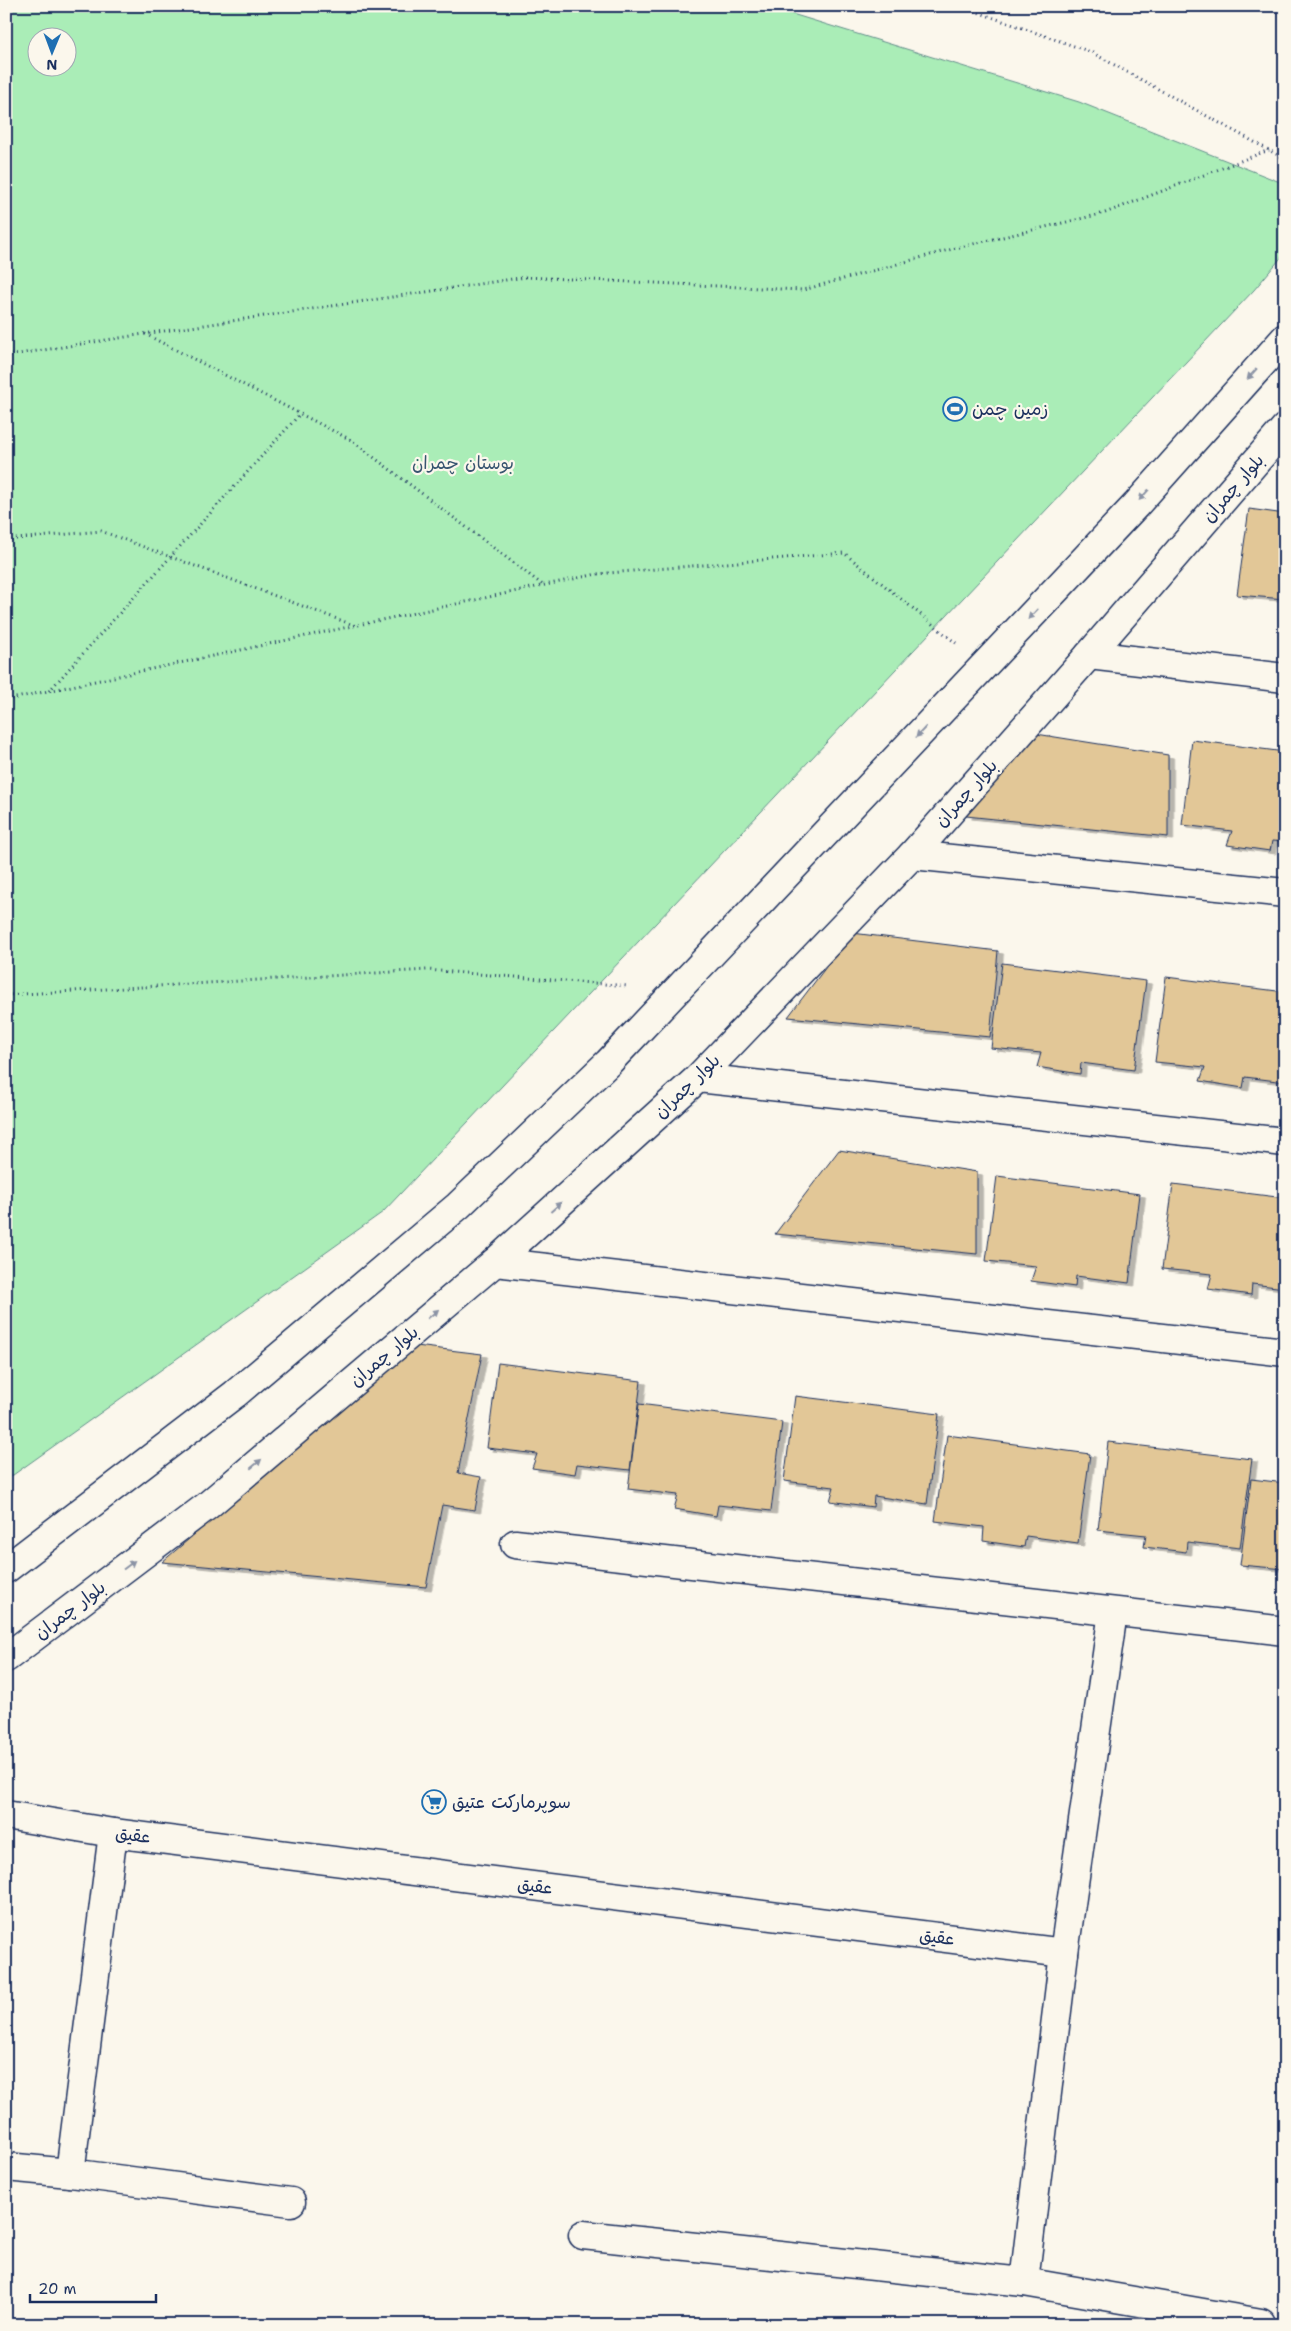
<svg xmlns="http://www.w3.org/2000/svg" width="1291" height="2331" viewBox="0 0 1291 2331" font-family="'Shantell Sans','Playpen Sans Arabic',sans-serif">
	<defs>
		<filter id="shadow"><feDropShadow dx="5.5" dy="3" stdDeviation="0" flood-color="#0004"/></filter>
	</defs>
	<rect width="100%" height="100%" fill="#fbf7ec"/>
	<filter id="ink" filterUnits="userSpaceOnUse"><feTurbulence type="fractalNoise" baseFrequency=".02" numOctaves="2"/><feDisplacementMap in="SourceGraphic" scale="10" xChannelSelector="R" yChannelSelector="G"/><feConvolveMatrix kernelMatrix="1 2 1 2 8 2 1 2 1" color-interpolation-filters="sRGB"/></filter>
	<g filter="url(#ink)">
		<!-- green -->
		<path fill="#aaedb7" stroke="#628e8a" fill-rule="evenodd" d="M6 6H766L1079 102 1285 184V253L1254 290 383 1212 6 1480ZM38 38H68V68H38Z"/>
		<!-- building -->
		<g fill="#e2c797" stroke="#1b2f5e" filter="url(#shadow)">
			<polygon points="1249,509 1285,514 1285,599 1237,595"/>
			<polygon points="1030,733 1168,755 1168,837 966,816"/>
			<polygon points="1192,740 1285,752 1285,842 1272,841 1270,851 1227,845 1232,831 1182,825"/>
			<polygon points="852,933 998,951 990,1037 788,1017"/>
			<polygon points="1002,963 1146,981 1134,1070 1081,1063 1080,1074 1037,1067 1041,1053 991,1048"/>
			<polygon points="1166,977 1285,992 1285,1082 1245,1077 1243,1088 1200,1081 1205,1067 1155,1062"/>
			<polygon points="839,1150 977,1172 977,1254 775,1234"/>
			<polygon points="997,1176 1140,1194 1129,1283 1076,1276 1075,1287 1031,1281 1036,1266 986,1261"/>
			<polygon points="1173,1184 1285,1198 1285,1288 1252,1284 1251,1295 1208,1289 1212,1274 1162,1269"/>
			<polygon points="416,1346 482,1354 458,1473 481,1477 475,1510 442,1505 426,1587 162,1562"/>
			<polygon points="498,1363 641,1381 630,1470 577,1464 575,1474 532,1468 537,1454 487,1448"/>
			<polygon points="795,1396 939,1414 927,1504 874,1496 873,1507 830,1501 834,1487 784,1481"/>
			<polygon points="639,1404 782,1422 771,1511 718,1505 716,1516 674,1509 678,1495 628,1489"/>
			<polygon points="947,1435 1090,1454 1078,1543 1026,1536 1024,1547 983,1541 984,1527 935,1521"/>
			<polygon points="1108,1442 1252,1459 1240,1548 1187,1542 1186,1552 1144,1547 1146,1535 1098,1530"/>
			<polygon points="1251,1479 1285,1483 1285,1569 1240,1565"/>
		</g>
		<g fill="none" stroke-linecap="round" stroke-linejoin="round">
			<!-- street casing -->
			<g stroke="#1b2f5e" stroke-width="31">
				<g id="street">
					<polyline points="1089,655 1285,678"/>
					<polyline points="912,855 1285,893"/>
					<polyline points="698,1078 1285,1142"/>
					<polyline points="495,1262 1285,1352"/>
					<polyline points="515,1544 1285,1631"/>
					<polyline points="6,1815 113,1833 1064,1953"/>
					<polyline points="6,2167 70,2173 291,2202"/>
					<polyline points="70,2173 113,1833"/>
					<polyline points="583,2235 1024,2282 1261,2323"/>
					<polyline points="1024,2282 1064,1953 1113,1612"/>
				</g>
			</g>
			<!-- secondary casing -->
			<g stroke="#1b2f5e" stroke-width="31">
				<g id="secondary">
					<polyline points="6,1569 235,1394 458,1206 608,1063 1136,505 1285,338"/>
					<polyline points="6,1658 207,1506 495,1262 698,1078 912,855 1089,655 1285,428"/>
				</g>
			</g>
			<!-- path -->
			<g stroke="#1b2f5e" stroke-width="3" stroke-dasharray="1 4" stroke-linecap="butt">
				<polyline points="960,6 1091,52 1285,159"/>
				<polyline points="6,14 9,6"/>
				<polyline points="145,334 351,440 544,586"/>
				<polyline points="6,356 144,334 526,277 803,290 956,248 1105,213 1269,150"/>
				<polyline points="6,540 101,531 356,626"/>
				<polyline points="49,691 300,414"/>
				<polyline points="6,700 597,574 844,553 956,643"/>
				<polyline points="6,995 427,970 629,986"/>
			</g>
			<!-- street -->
			<use href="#street" stroke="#fbf7ec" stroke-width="28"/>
			<!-- secondary -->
			<use href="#secondary" stroke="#fbf7ec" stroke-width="28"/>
		</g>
		<!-- one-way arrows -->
		<defs><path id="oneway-solid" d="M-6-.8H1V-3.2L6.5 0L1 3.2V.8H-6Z" transform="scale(1.25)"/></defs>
		<g fill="#8b93a5">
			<use href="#oneway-solid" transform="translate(1252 374) rotate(132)"/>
			<use href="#oneway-solid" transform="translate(1144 495) rotate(132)"/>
			<use href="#oneway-solid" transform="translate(1033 614) rotate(133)"/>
			<use href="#oneway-solid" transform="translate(921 732) rotate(133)"/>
			<use href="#oneway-solid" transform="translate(556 1207) rotate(-42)"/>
			<use href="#oneway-solid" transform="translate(433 1314) rotate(-40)"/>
			<use href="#oneway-solid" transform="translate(256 1464) rotate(-40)"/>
			<use href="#oneway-solid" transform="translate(129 1565) rotate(-37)"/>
		</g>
	</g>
	<!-- icons -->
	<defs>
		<g id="stadium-ring" transform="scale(1.25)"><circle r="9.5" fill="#fbf7ec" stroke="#1f6fb2" stroke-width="1.5"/><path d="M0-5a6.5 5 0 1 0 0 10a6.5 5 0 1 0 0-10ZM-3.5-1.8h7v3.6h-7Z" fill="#1f6fb2"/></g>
		<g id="supermarket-ring" transform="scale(1.25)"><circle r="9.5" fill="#fbf7ec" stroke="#1f6fb2" stroke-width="1.5"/><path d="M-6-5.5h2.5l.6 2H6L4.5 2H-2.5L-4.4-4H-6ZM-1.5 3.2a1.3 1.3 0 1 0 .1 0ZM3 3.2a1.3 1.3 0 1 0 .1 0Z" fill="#1f6fb2"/></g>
	</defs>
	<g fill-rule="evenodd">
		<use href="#stadium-ring" x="955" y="409"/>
		<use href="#supermarket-ring" x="434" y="1802"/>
	</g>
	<g text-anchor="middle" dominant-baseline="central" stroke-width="4.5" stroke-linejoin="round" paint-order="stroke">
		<!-- poi labels -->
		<g font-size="18" fill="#1b2f5e" stroke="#fbf7ec" text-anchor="start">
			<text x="972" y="409">زمین چمن</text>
			<text x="452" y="1802">سوپرمارکت عتیق</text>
		</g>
		<!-- park labels -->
		<g font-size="18" fill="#385570" stroke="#fbf7ec">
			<text x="463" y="463">بوستان چمران</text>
		</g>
		<!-- street labels -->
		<g font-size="18" fill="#1b2f5e" stroke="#fbf7ec">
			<text transform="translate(1233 488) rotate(-49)">بلوار چمران</text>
			<text transform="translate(966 793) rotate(-48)">بلوار چمران</text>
			<text transform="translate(687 1086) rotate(-44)">بلوار چمران</text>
			<text transform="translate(384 1356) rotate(-40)">بلوار چمران</text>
			<text transform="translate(70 1610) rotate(-37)">بلوار چمران</text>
			<text transform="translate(133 1835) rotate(7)">عقیق</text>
			<text transform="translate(535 1886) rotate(7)">عقیق</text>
			<text transform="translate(937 1937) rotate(7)">عقیق</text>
		</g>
	</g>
	<!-- margin -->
	<rect width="1291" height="2331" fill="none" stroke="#fbf7ec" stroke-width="25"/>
	<rect x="12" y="12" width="1266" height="2306" fill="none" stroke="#1b2f5e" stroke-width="2" filter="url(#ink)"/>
	<!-- north arrow -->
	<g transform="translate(52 52) rotate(181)"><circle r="24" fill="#fbf7ec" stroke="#a1a7b3"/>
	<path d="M0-4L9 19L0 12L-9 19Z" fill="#1f6fb2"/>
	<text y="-8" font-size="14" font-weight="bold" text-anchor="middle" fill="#1b2f5e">N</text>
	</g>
	<!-- scale -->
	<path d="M30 2294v8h126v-8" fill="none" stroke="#1b2f5e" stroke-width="2.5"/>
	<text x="38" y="2294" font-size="15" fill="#1b2f5e" stroke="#fbf7ec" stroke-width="4" paint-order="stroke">20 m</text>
</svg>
